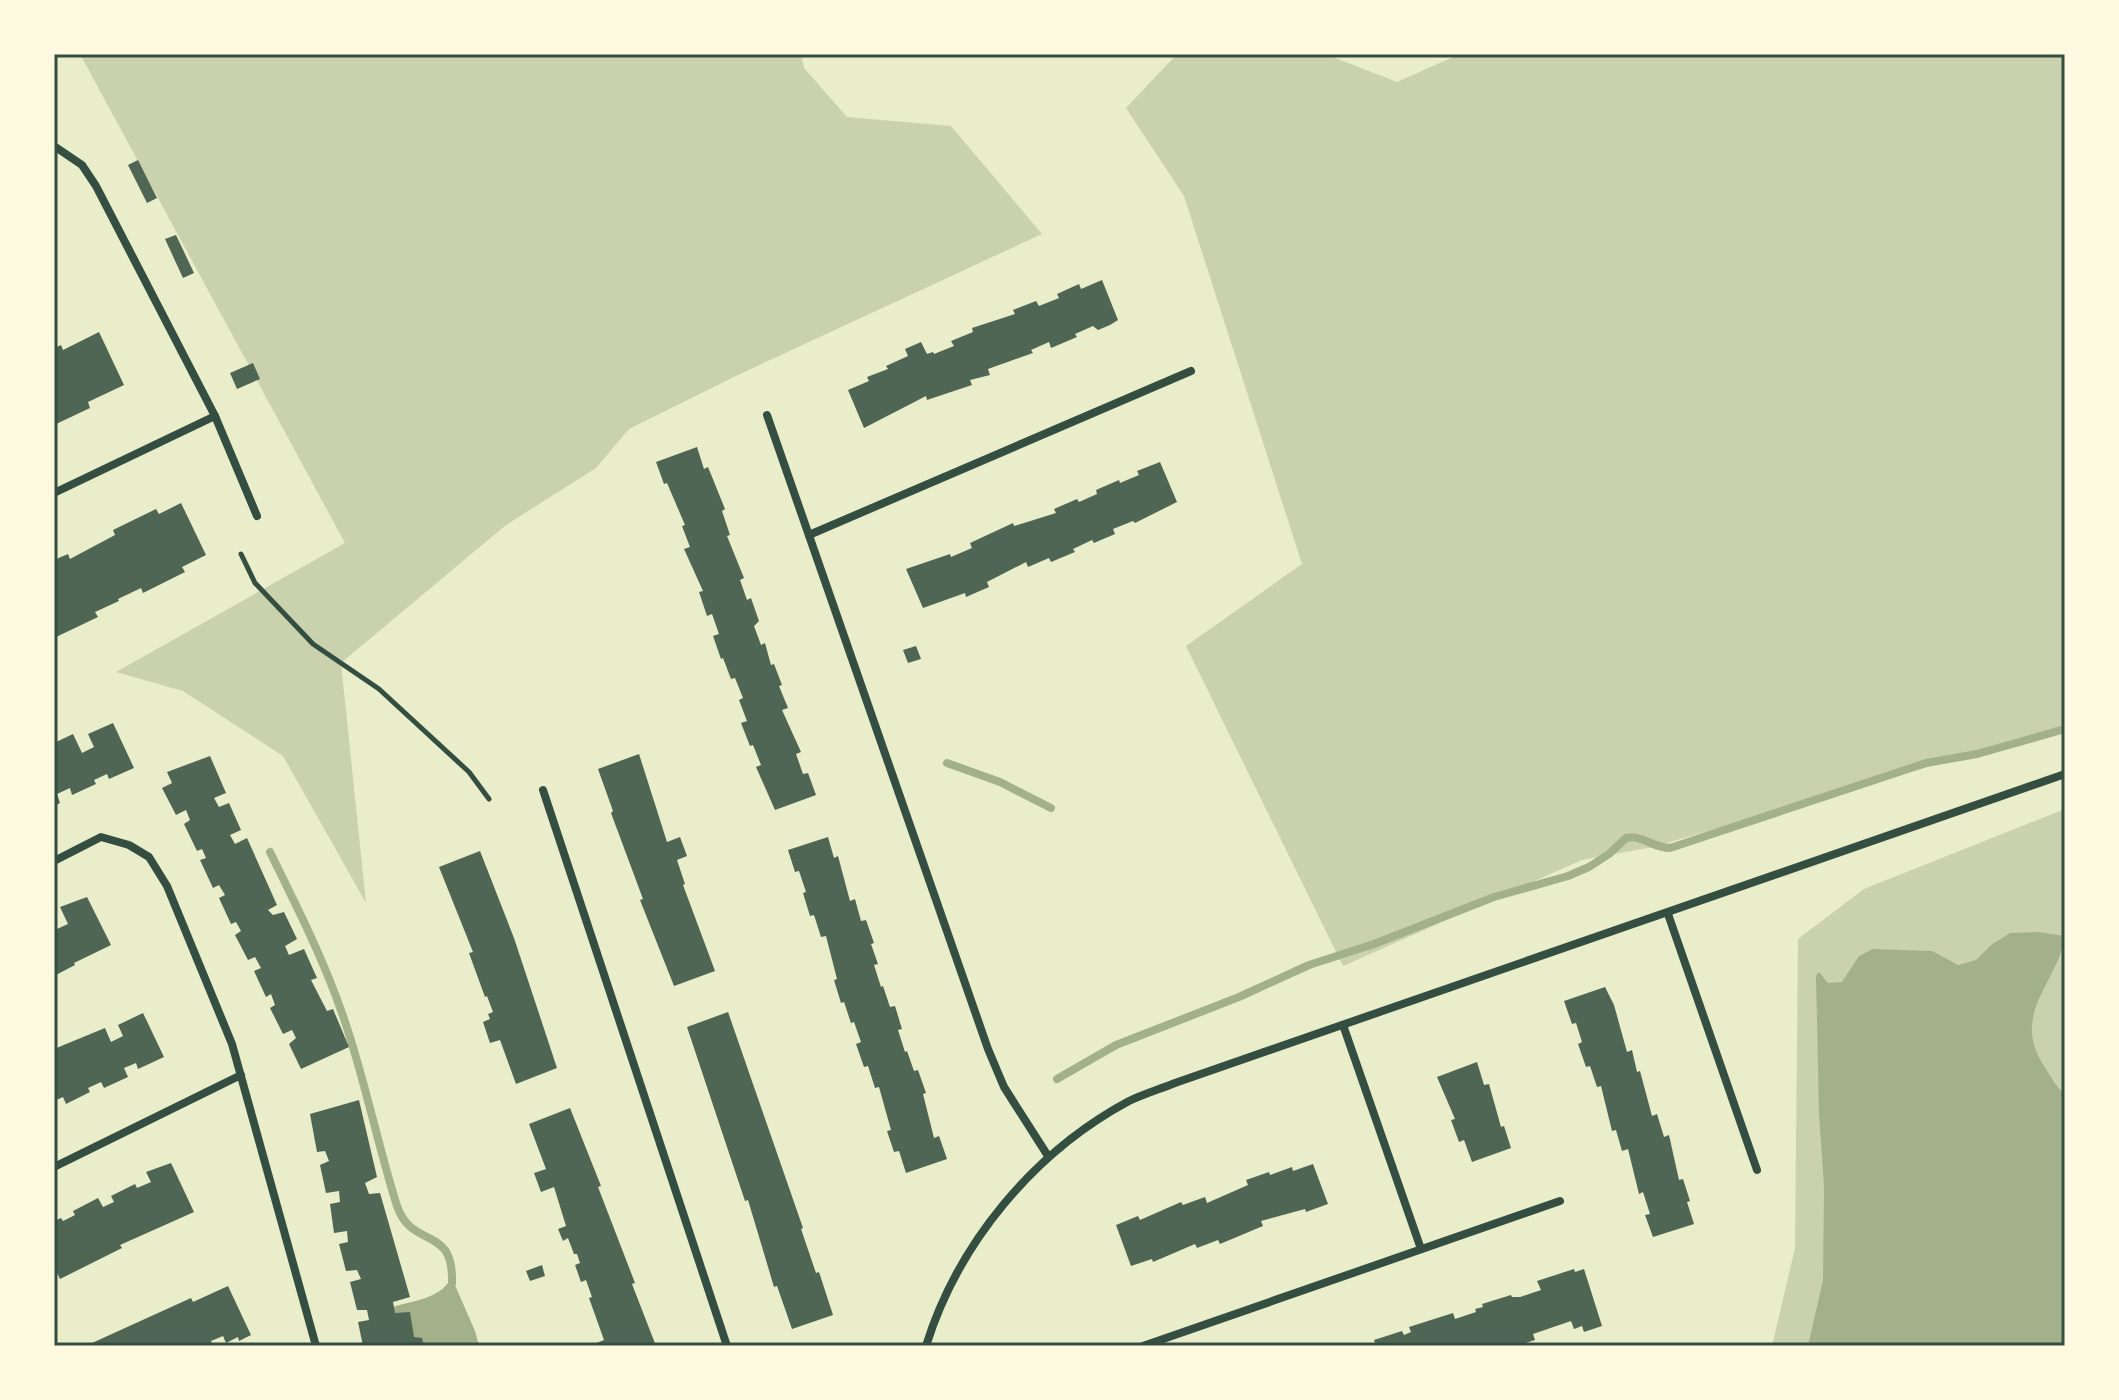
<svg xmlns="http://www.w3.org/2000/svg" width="2119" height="1400" viewBox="0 0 2119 1400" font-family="Figtree,sans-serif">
	<rect width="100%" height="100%" fill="#e9edc9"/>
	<!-- green -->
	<g fill="#cad2ad">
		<polygon points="80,54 801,54 804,68 847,117 951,126 1042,234 738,375 629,429 596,468 506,525 341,663 366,903 283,756 183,691 116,672 345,543"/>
		<polygon points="1177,54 1325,54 1397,82 1460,54 2065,54 2065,727 1653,847 1582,860 1343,966 1186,646 1302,564 1184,196 1126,108"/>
		<polygon points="2065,809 2065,1346 1772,1346 1795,1248 1798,939 1864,889"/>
	</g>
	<!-- water -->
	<g fill="#a3b18a">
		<path d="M2038 932 2065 936C2058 984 2008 1014 2046 1069 2052 1078 2056 1088 2065 1093V1346H1808L1823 1280 1824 1186 1819 1113 1816 976 1819 972 1828 983 1842 982 1859 956 1873 949 1932 951 1958 965 1976 960 1991 945 2010 933Z"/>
		<path d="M448 1283H454L475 1331 479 1346H376L390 1308C410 1301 435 1300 448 1283Z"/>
	</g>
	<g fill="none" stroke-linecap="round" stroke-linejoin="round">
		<!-- stream -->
		<g stroke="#a3b18a" stroke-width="8">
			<polyline points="947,763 1000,782 1051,808"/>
			<path d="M270 852C296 905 323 958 342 1013 364 1075 377 1143 397 1206 412 1250 454 1224 452 1283"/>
			<path d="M1057 1079 1116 1045 1239 997 1309 965 1374 944 1494 897 1568 876 1589 867 1609 854 1626 838C1642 834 1652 848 1670 848L1926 763 1977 754 2065 729"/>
		</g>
	</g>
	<!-- building -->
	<g fill="#4f6655">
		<polygon points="138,160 157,198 147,203 128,165"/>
		<polygon points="176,235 194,273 183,278 165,239"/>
		<polygon points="1102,280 1118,320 1110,325 1098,330 1093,326 1075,334 1077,337 1051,348 1049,342 1031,350 1033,353 988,369 990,375 970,380 972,385 927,400 926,396 864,428 848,390 869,381 867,377 888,369 886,366 908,356 905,349 921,342 927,354 933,352 934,354 954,346 951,341 973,332 972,328 1015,314 1013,310 1036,301 1039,306 1059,298 1057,294 1079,284 1081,289"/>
		<polygon points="99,332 124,385 88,402 90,408 54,425 54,348 61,345 63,350"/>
		<polygon points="253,363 260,379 237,389 230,373"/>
		<polygon points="697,447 704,469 708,467 725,509 722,511 730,535 727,536 744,578 740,580 747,600 751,598 759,621 754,626 761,645 765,643 771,665 774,664 782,685 779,686 788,708 782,710 801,752 796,754 803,774 808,773 816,795 775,810 756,767 761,765 753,745 750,746 741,723 747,721 739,700 743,698 735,678 731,679 723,658 721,659 713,636 719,634 712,614 707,616 699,592 703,591 684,549 690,547 682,526 685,525 667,483 664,484 656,462"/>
		<polygon points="1160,462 1177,502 1135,523 1133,521 1113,529 1115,534 1094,543 1092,540 1073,549 1075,552 1051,562 1049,558 1028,567 1026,562 987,582 989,587 966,597 965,593 923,608 906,569 950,554 951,557 972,548 970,543 1013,523 1014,526 1056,513 1054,509 1077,499 1079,502 1097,494 1096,490 1119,480 1120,483 1139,475 1137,471"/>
		<polygon points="181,503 206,555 182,567 185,572 143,593 141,588 118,599 119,601 95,612 98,617 56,637 54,560 68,554 70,559 115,535 113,530 156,509 159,514"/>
		<polygon points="916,646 921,659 908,663 903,650"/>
		<polygon points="113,723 134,768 109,779 107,774 94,780 96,784 72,795 70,788 57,794 60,803 54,806 54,743 73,734 82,753 94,747 88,734"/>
		<polygon points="639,754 667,842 680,837 687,856 677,860 685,884 683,885 715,971 674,986 640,900 643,899 611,813 613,811 598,769"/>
		<polygon points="210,756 226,793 214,798 219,807 229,803 241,830 230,835 235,844 247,838 277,905 268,910 273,915 284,912 297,939 285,946 289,955 304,949 317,978 311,980 327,1011 333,1009 349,1047 301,1069 289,1044 296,1038 292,1030 283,1034 270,1008 275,1005 271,994 266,997 254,971 261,968 255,957 248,960 235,935 241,931 236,922 231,924 219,898 225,895 219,885 213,888 200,860 206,858 202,849 197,851 184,824 190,820 186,810 176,815 162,788 172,783 167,772"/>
		<polygon points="828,837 834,858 838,856 850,901 855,899 861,921 866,920 874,943 871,944 878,964 874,965 881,987 883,986 890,1007 895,1006 902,1029 898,1030 905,1052 907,1051 914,1071 918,1070 926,1093 923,1094 934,1138 939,1136 947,1159 906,1173 899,1151 894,1152 887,1131 891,1130 879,1087 875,1088 868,1066 864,1067 856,1044 861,1042 854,1022 851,1023 844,1002 841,1003 834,980 837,979 826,936 821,937 814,915 810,916 803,893 806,892 799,871 795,872 788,850"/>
		<polygon points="480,851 514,938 557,1068 516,1084 500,1040 490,1043 483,1022 490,1019 488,1014 493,1012 487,996 485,997 469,953 473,952 439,867"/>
		<polygon points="87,897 111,945 74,963 75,965 54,976 54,923 57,929 68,924 60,907"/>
		<polygon points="1605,987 1614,1005 1627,1052 1632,1050 1637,1072 1640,1071 1652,1116 1657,1114 1664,1137 1669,1135 1679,1180 1683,1179 1690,1201 1687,1202 1694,1224 1653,1237 1645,1215 1650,1214 1643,1192 1639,1194 1628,1149 1622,1151 1616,1130 1612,1131 1601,1086 1597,1087 1590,1066 1586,1067 1578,1044 1582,1042 1576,1023 1572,1024 1564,1001"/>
		<polygon points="728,1012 803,1228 801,1229 816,1273 819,1272 833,1315 792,1329 777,1286 774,1287 748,1200 745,1201 687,1027"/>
		<polygon points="143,1013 164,1057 138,1069 136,1063 124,1068 128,1077 104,1088 101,1082 88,1088 90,1092 66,1104 63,1097 54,1101 54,1049 105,1028 111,1042 123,1036 118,1025"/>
		<polygon points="1477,1062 1484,1085 1489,1084 1501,1127 1504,1126 1511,1148 1472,1162 1464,1140 1459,1142 1451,1120 1455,1119 1437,1077"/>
		<polygon points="359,1100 377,1177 365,1183 369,1194 380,1193 410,1297 393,1302 395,1313 410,1312 414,1337 422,1338 424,1346 363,1346 358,1322 369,1320 367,1310 357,1310 350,1282 361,1279 357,1270 346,1271 339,1244 348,1242 347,1231 334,1233 330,1204 340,1202 339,1191 326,1193 320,1165 329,1161 325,1151 317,1152 310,1114"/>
		<polygon points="570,1108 601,1186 598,1187 635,1283 632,1284 656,1346 589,1346 604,1340 589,1298 592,1297 586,1280 581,1282 575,1265 580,1263 577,1254 574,1254 568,1238 563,1241 558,1229 566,1226 554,1187 541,1192 534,1173 546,1169 529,1124"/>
		<polygon points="171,1163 194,1212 120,1245 122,1248 60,1279 54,1267 54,1221 61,1218 63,1221 75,1215 73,1211 98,1198 103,1207 114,1202 111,1196 135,1184 137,1188 151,1182 146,1172"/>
		<polygon points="1313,1164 1328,1204 1306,1212 1305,1209 1261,1221 1263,1226 1220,1244 1218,1240 1197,1248 1195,1244 1153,1262 1152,1259 1131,1266 1116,1225 1138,1216 1140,1220 1181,1202 1183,1205 1205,1197 1207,1203 1248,1185 1246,1180 1269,1172 1270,1175 1292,1167 1293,1171"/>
		<polygon points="542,1265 545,1276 530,1281 526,1271"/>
		<polygon points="1574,1269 1575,1272 1584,1269 1602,1326 1584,1332 1582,1326 1574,1329 1571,1321 1533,1334 1535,1340 1516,1346 1376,1346 1374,1340 1402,1331 1404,1335 1411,1332 1409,1327 1453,1313 1455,1319 1476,1312 1475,1309 1483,1307 1482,1304 1511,1295 1512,1297 1520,1297 1541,1290 1537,1281"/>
		<polygon points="228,1286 251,1335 239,1341 238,1337 226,1343 223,1336 211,1341 213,1346 93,1346 92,1343 191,1298 193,1302"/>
	</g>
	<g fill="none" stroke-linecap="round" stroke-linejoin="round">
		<!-- path -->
		<polyline stroke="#344e41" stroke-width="5" points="241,554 255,583 313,644 379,689 469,772 489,799"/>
		<!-- minor -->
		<g stroke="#344e41" stroke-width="8">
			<polyline points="54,146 82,165 96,186 215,416 257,516"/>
			<polyline points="767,415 988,1049 1004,1087 1048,1156"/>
			<polyline points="54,493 215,416"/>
			<polyline points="809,535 1191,371"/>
			<polyline points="543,790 727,1346"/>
			<polyline points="54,861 101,837 129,845 149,857 167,886 232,1044 316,1346"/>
			<polyline points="1668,914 1757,1170"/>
			<polyline points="1343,1025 1421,1249"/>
			<polyline points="54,1167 241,1075"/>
			<path d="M926 1346C958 1243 1034 1152 1129 1101 1144 1094 1160 1089 1175 1083L2065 774"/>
			<polyline points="1143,1346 1560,1201"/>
		</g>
	</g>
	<!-- border -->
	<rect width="2119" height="1400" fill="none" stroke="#fefae0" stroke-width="112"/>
	<rect x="56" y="56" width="2007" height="1288" fill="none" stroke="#344e41" stroke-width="3"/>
</svg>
